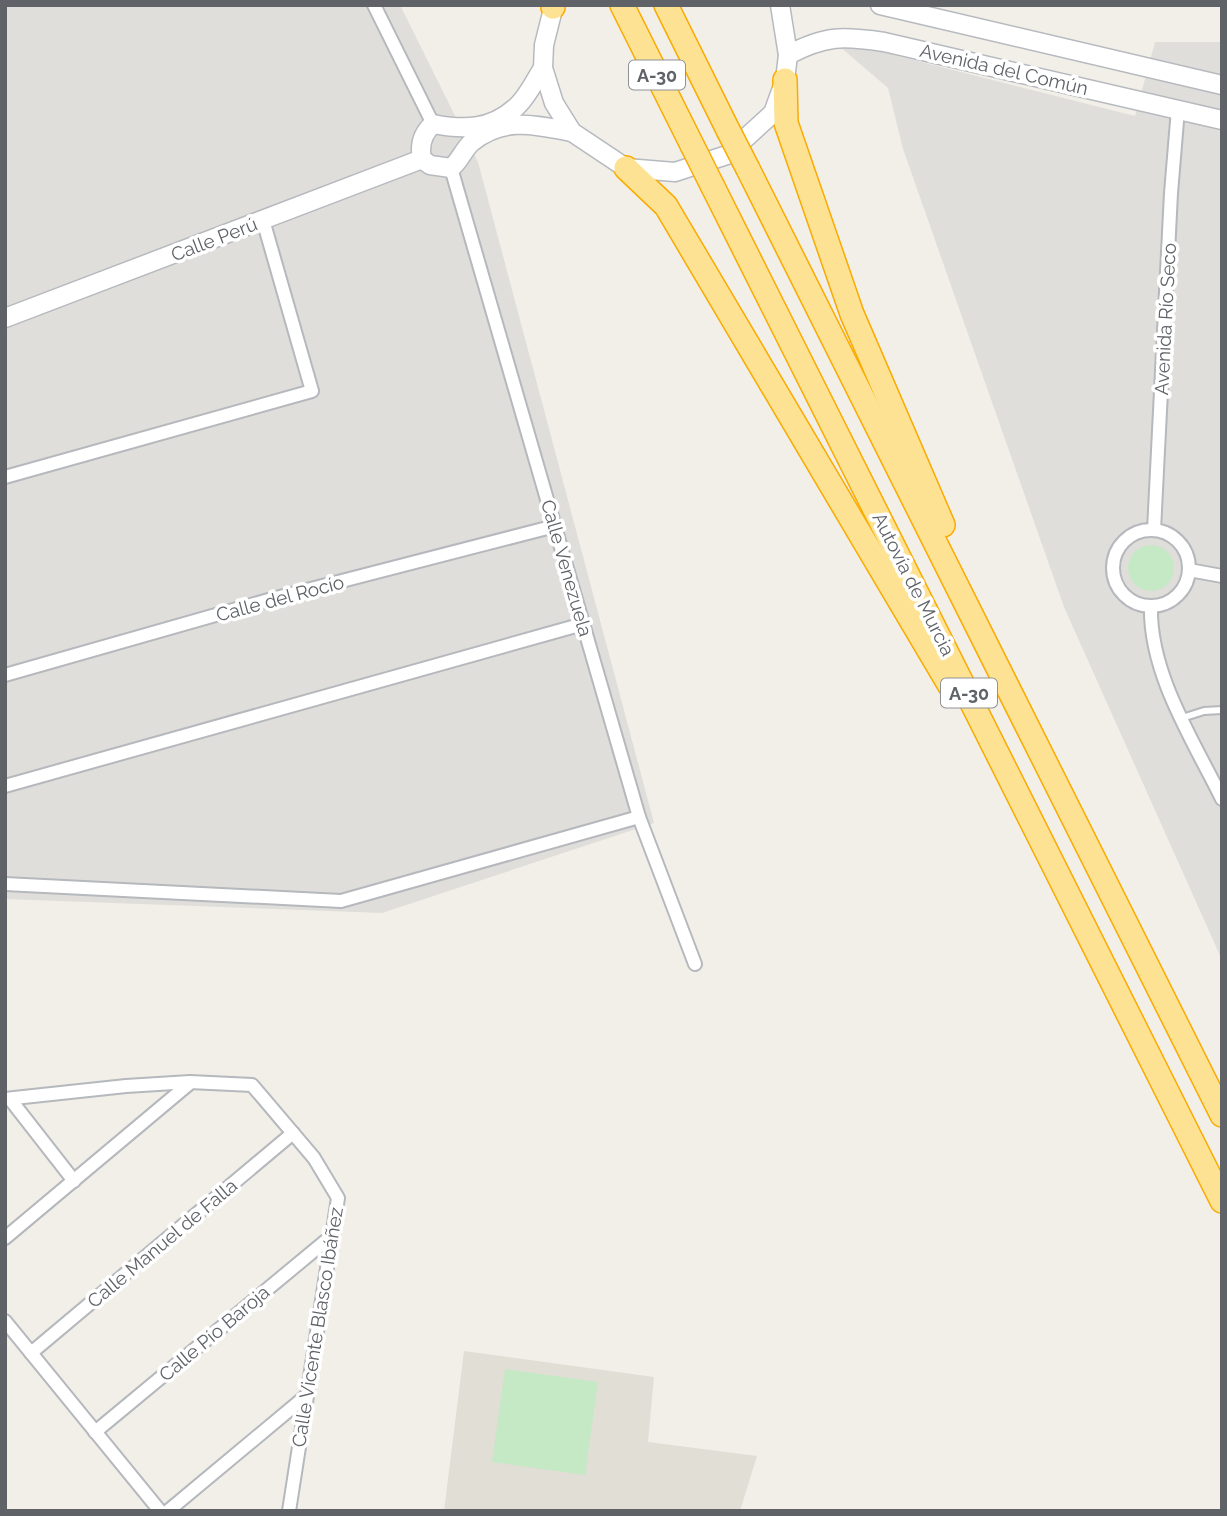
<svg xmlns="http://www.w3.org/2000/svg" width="1227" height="1516" viewBox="0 0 1227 1516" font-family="Raleway,sans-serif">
	<rect width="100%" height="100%" fill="#f1efe8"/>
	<!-- industrial -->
	<g fill="#e0deda">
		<polygon points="5,5 400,5 478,162 654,823 382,913 5,899"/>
		<polygon points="1155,42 1222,42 1222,960 1064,607 903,149 888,88 839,46 882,52 1135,116"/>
	</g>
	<!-- education -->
	<polygon fill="#e1ded6" points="464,1351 654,1377 648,1442 757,1456 740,1511 444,1511"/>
	<!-- green -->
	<g fill="#c5e8c5">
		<circle cx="1151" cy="568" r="23"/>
		<polygon points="505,1369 598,1382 585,1475 492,1462"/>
	</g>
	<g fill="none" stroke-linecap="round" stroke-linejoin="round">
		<!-- lane casing -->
		<g stroke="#b5b8bc" stroke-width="10">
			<polyline id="lane" points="1182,718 1204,711 1222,710"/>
		</g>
		<!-- street casing -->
		<g stroke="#b5b8bc" stroke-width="16">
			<g id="street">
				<polyline points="374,5 433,124"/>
				<polyline points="451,168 639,817 695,964"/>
				<polyline points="5,477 312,391 263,220"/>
				<polyline points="1154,530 1171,193 1178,109"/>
				<circle cx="1151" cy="568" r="38"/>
				<polyline points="1189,570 1222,576"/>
				<path d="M1151 606C1149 673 1193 740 1222 799"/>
				<polyline points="5,675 272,599 555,526"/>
				<polyline points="5,786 583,624"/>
				<polyline points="5,884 341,901 639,817"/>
				<polyline points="5,1099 126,1086 190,1082 252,1085 314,1158 338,1198 289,1511"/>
				<polyline points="10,1099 74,1181"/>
				<polyline points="5,1238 190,1083"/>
				<polyline points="5,1321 160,1511"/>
				<polyline points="31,1353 293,1133"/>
				<polyline points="95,1432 334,1234"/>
				<polyline points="168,1511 306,1396"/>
			</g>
		</g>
		<!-- secondary casing -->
		<g stroke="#b6babf" stroke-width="21">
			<g id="secondary">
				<polyline points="554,5 544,45 543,68 554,103 572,132 626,168 675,172 727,155 773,113 785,80 788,55 780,5"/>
				<polyline points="880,5 1222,85"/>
				<path d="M788 55C826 35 843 36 884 42L1222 120"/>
				<path d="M543 68C535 80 527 98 515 108 490 130 464 130 433 124 423 133 419 145 422 159L430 165 451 168C460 161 463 150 472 142 504 116 536 125 572 132"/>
				<polyline points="5,318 422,159"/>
			</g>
		</g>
		<!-- highway casing -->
		<g stroke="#f9ab00" stroke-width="26">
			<g id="highway">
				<polyline points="553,5 553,7"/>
				<polyline points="622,5 692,145"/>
				<polyline points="666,5 728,130"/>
				<polyline points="785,80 786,123 852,314 943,525"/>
				<polyline points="626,168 666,206 950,686"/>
				<polyline points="748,169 1222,1115"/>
				<polyline points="713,187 1222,1201"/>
			</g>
		</g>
		<!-- lane -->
		<use href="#lane" stroke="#fff" stroke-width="6"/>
		<!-- street -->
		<use href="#street" stroke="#fff" stroke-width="12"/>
		<!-- secondary -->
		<use href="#secondary" stroke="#fff" stroke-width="18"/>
		<!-- highway -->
		<use href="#highway" stroke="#fde293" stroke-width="23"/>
		<!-- highway-bridge casing -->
		<g stroke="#f9ab00" stroke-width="26" stroke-linecap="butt">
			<g id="highway-bridge">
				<polyline points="728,130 748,169"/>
				<polyline points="692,145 713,187"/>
			</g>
		</g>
		<!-- highway-bridge -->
		<use href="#highway-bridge" stroke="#fde293" stroke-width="23"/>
	</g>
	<g text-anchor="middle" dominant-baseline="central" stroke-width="7" stroke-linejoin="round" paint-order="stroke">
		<!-- shield labels -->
		<g fill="#fff" stroke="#8f9295" stroke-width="2">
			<rect x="629" y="60.5" width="56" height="29" rx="5"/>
			<rect x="941" y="678.5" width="56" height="29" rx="5"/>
		</g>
		<g font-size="18" font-weight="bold" fill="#5f6368">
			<text x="657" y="75">A-30</text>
			<text x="969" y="693">A-30</text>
		</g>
		<!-- street labels -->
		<g font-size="19" fill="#5f6368" stroke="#fff">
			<text transform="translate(1004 69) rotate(13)">Avenida del Común</text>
			<text transform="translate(214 239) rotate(-21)">Calle Perú</text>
			<text transform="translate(1165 319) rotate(-87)">Avenida Río Seco</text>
			<text transform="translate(567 568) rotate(74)">Calle Venezuela</text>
			<text transform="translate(914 584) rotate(63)">Autovía de Murcia</text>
			<text transform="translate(280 598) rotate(-15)">Calle del Rocío</text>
			<text transform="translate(162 1243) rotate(-40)">Calle Manuel de Falla</text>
			<text transform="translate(317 1327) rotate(-81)">Calle Vicente Blasco Ibáñez</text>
			<text transform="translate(214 1333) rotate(-40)">Calle Pío Baroja</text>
		</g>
	</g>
	<!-- border -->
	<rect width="1227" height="1516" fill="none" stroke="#5f6368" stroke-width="14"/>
</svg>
